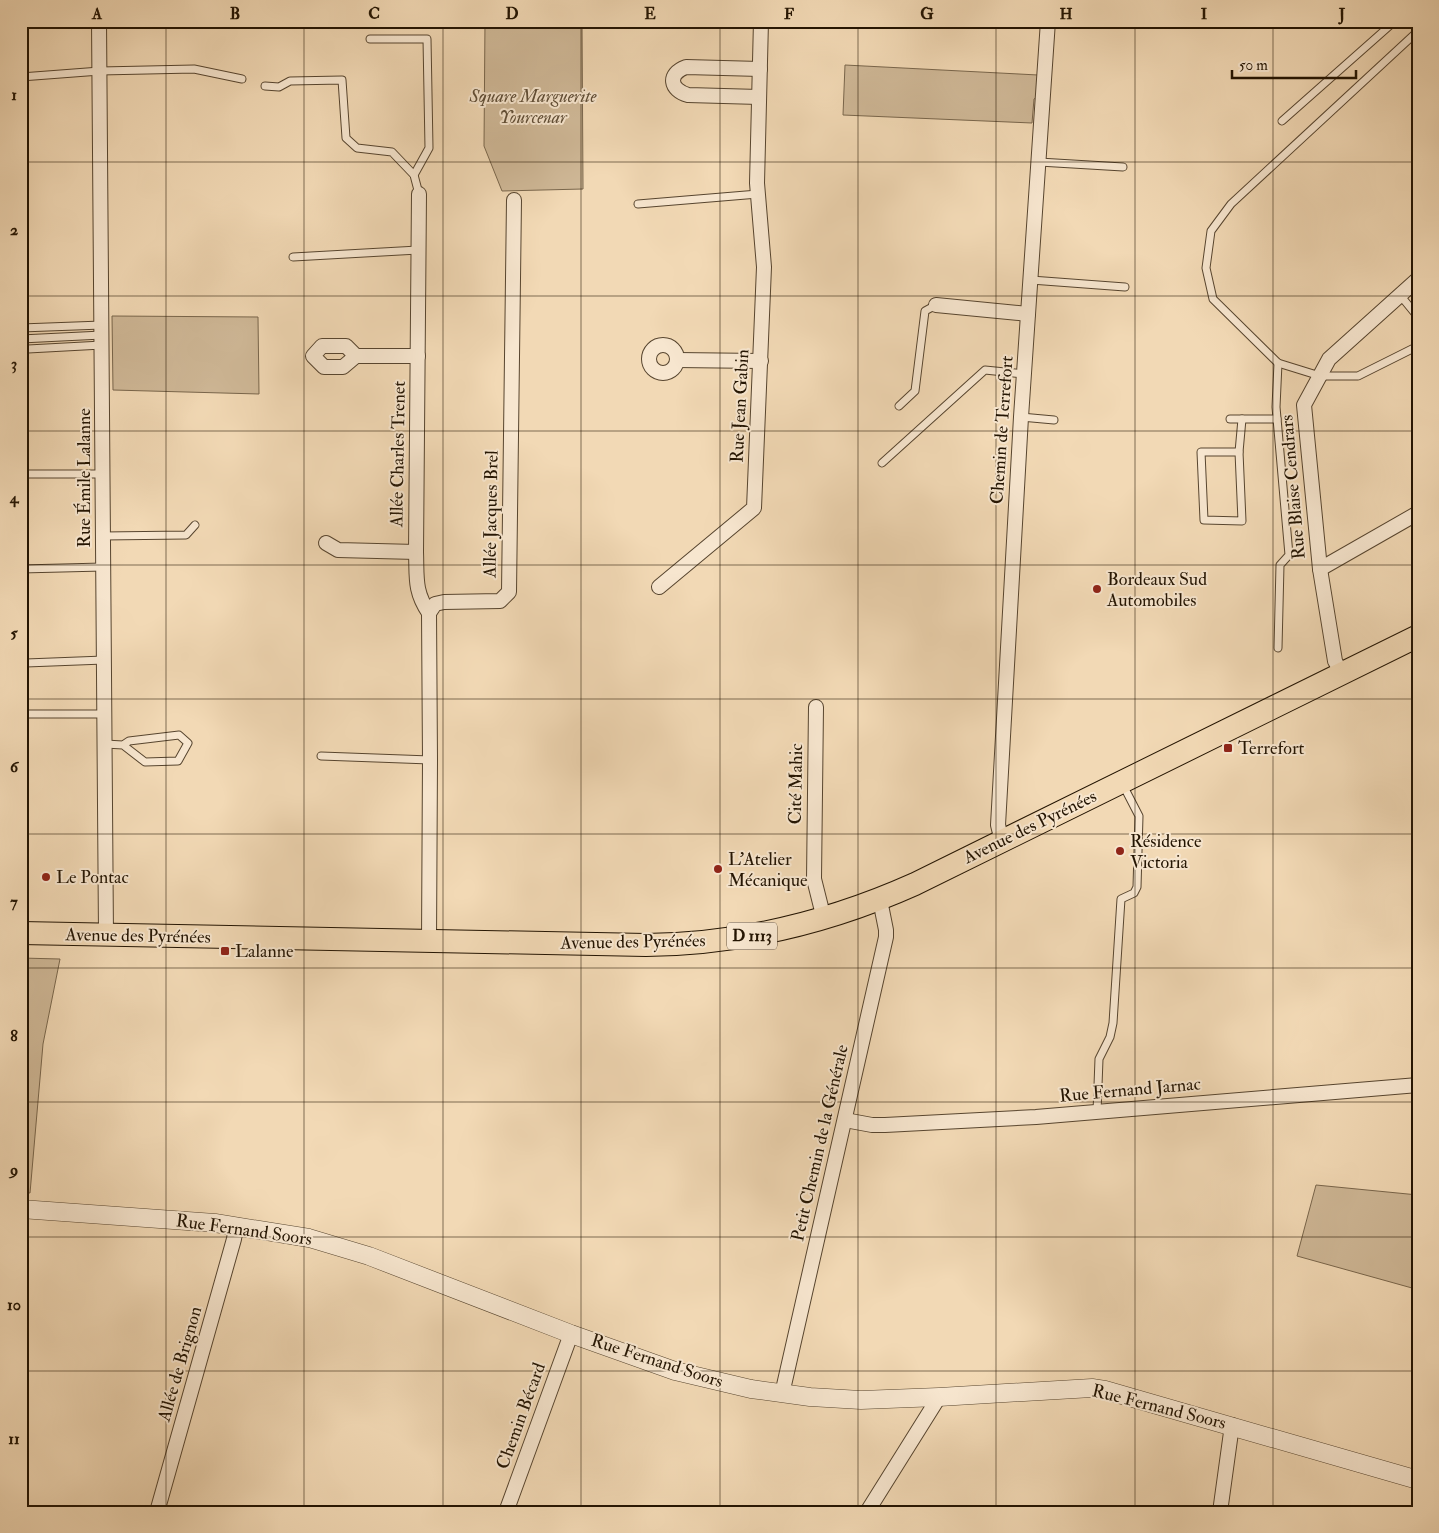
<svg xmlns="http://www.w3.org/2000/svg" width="1439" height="1533" viewBox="0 0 1439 1533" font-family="'IM FELL Double Pica',serif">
	<rect width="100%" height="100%" fill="#f2d9b5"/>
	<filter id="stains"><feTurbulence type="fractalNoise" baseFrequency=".004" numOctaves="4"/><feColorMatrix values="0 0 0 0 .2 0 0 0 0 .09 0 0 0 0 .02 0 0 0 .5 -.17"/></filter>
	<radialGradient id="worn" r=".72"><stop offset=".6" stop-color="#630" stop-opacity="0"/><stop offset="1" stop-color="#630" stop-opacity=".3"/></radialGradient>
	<!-- green -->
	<g fill="#cfb897" stroke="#79664c">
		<polygon points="485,21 582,21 583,189 502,191 484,146"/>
		<polygon points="937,21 1043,21 1043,27"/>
		<polygon points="845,65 1038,75 1037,97 1034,99 1032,123 843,115"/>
		<polygon points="112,316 258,317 259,394 113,390"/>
		<polygon points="21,958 60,959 43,1044 30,1193 21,1192"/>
		<polygon points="1316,1185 1418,1195 1418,1270 1416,1270 1412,1288 1297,1256"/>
	</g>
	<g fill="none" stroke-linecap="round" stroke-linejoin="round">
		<!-- service casing -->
		<g stroke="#57452f" stroke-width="9">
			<g id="service">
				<polyline points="1418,31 1231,204 1211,231 1206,268 1213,299 1278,363 1320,376 1358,376 1418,346"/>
				<polyline points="370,39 427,39 429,148 414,175"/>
				<polyline points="21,77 100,71 194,69 242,79"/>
				<polyline points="265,86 279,87 290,81 342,80 346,138 357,148 392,152 414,175 419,194"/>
				<polyline points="1282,121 1395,21"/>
				<polyline points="1039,162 1123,167"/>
				<polyline points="638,204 758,194"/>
				<polyline points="293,257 418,250"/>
				<polyline points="1031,280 1125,287"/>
				<polyline points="1400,295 1418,317"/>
				<polyline points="21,328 102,325"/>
				<polyline points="21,339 102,335"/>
				<polyline points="28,349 102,345"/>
				<polyline points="899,406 915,391 925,311 936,305"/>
				<polyline points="1021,417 1054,420"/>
				<polyline points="1230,419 1277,419"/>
				<polygon points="1201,452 1239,452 1242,521 1204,520"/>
				<polyline points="1239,452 1242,419"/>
				<polyline points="882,463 985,370 1024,374"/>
				<polyline points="21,474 103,474"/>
				<polyline points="103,536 186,535 195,525"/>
				<polyline points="21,569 103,567"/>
				<polyline points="1278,648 1280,565 1289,555 1276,407 1278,363"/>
				<polyline points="26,663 104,660"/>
				<polyline points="105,744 123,745 145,762 178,761 188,743 179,735 129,741 123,745"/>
				<polyline points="21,745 23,714 105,714"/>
				<polyline points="321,756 430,760"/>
				<polyline points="1097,1112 1099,1059 1110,1037 1113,1023 1121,899 1134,893 1137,887 1139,816 1123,785"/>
			</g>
		</g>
		<!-- minor casing -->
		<g stroke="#57452f" stroke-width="16">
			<g id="minor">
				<polyline points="99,21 106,935"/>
				<path d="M759 97 688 95C670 90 667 74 686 67L760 69"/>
				<path d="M419 194 416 552C417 577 414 591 429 613"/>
				<polyline points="936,305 1028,314"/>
				<circle cx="663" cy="359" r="14"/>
				<polyline points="356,356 343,367 324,367 313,356 322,346 346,346 356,356 418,356"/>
				<polyline points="677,360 761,361"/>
				<polyline points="326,543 338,550 416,552"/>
				<polyline points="1320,569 1418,513"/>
				<polyline points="659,587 754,508 764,267 757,183 761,21"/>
				<polyline points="1342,674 1335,661 1320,569 1304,405 1329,359 1418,279"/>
				<polyline points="816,707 814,879 824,919"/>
				<polyline points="1002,841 998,825 1021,417 1048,21"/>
				<polyline points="429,941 430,760 429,613 435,604 444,602 500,601 509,592 514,200"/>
				<polyline points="845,1120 872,1125 885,1125 1036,1117 1418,1085"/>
				<polyline points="782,1394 886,937 886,930 880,900"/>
				<polyline points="157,1512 234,1239 236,1225"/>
				<polyline points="506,1512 571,1334"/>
				<polyline points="867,1512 939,1397"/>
				<polyline points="1220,1512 1232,1425"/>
			</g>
		</g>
		<!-- tertiary casing -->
		<g stroke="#57452f" stroke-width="19">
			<polyline id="tertiary" points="21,1209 215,1223 309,1238 369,1256 571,1334 675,1371 751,1389 810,1397 861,1400 939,1397 1092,1388 1105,1390 1418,1480"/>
		</g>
		<!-- primary casing -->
		<g stroke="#231402" stroke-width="24">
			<path id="primary" d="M21 933 646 945C741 944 828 923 915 884L1418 636"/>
		</g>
		<!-- service -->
		<use href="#service" stroke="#f7e6cf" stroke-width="7"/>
		<!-- minor -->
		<use href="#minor" stroke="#f7e6cf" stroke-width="14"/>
		<!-- tertiary -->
		<use href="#tertiary" stroke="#f7e6cf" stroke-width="18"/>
		<!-- primary -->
		<use href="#primary" stroke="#f2d9b5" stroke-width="22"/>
	</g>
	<!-- grid -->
	<path fill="none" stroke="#231402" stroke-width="1" stroke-opacity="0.55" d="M166 21V1512M304 21V1512M443 21V1512M581 21V1512M720 21V1512M858 21V1512M996 21V1512M1135 21V1512M1273 21V1512M21 162H1418M21 296H1418M21 431H1418M21 565H1418M21 699H1418M21 834H1418M21 968H1418M21 1102H1418M21 1237H1418M21 1371H1418"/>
	<!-- markers -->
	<g fill="#8f2418" stroke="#f7e6cf" stroke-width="2">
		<circle cx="1097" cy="589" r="5"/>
		<rect x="1223" y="743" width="10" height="10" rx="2.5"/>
		<circle cx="1120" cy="851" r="5"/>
		<circle cx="718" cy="869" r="5"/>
		<circle cx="46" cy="877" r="5"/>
		<rect x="220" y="946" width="10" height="10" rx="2.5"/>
	</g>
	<g text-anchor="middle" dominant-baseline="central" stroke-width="4" stroke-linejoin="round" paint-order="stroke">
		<!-- shield labels -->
		<rect fill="#f7e6cf" stroke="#635340" stroke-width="1" x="727" y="922.5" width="50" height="27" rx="4"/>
		<g font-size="16" font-weight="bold" fill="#231402">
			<text x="752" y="936">D 1113</text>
		</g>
		<!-- park labels -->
		<g font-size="18" font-style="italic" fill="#5f4d36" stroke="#f7e6cf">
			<text x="533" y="96">Square Marguerite<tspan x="533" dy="21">Yourcenar</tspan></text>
		</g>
		<!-- street labels -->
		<g font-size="18" fill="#231402" stroke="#f7e6cf">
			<text transform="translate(740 406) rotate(-87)">Rue Jean Gabin</text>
			<text transform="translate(1002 430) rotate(-86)">Chemin de Terrefort</text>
			<text transform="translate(398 454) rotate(-89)">Allée Charles Trenet</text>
			<text transform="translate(84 478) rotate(-90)">Rue Émile Lalanne</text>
			<text transform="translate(1293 487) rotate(-95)">Rue Blaise Cendrars</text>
			<text transform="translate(491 514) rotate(-89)">Allée Jacques Brel</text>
			<text transform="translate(796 784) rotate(-89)">Cité Mahic</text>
			<text transform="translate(1030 827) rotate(-26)">Avenue des Pyrénées</text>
			<text transform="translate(138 936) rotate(1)">Avenue des Pyrénées</text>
			<text transform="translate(633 942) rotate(-1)">Avenue des Pyrénées</text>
			<text transform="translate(1130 1090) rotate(-5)">Rue Fernand Jarnac</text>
			<text transform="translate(820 1143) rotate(-77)">Petit Chemin de la Générale</text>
			<text transform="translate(244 1230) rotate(8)">Rue Fernand Soors</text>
			<text transform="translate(657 1361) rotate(18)">Rue Fernand Soors</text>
			<text transform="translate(180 1364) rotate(-74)">Allée de Brignon</text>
			<text transform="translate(1159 1407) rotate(14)">Rue Fernand Soors</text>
			<text transform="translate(521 1416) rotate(-70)">Chemin Bécard</text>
		</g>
		<!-- poi labels -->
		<g font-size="18" fill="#231402" stroke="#f7e6cf" text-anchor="start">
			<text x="1107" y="579">Bordeaux Sud<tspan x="1107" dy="21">Automobiles</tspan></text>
			<text x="1238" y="748">Terrefort</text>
			<text x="1130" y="841">Résidence<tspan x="1130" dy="21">Victoria</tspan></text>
			<text x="728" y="859">L'Atelier<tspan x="728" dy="21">Mécanique</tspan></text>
			<text x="56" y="877">Le Pontac</text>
			<text x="235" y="951">Lalanne</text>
		</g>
	</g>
	<!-- margin -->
	<rect width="1439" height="1533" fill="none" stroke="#f2d9b5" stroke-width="55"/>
	<!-- scale -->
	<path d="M1232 70v8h124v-8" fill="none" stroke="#231402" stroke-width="2.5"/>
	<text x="1239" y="70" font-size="15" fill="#231402" stroke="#f7e6cf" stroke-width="4" paint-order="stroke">50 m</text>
	<rect x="28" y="28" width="1384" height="1478" fill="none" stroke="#231402" stroke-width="2"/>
	<g font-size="16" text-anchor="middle" font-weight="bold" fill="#231402">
		<text x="97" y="19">A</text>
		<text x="235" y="19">B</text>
		<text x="374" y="19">C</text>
		<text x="512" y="19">D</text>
		<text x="650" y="19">E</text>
		<text x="789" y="19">F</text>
		<text x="927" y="19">G</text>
		<text x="1066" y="19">H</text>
		<text x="1204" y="19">I</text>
		<text x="1342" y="19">J</text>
		<text x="14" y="100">1</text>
		<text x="14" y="235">2</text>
		<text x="14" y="369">3</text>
		<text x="14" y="503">4</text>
		<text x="14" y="638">5</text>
		<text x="14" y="772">6</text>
		<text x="14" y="907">7</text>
		<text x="14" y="1041">8</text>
		<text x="14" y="1175">9</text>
		<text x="14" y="1310">10</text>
		<text x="14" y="1444">11</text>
	</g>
	<rect width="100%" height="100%" filter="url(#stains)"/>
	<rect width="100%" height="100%" fill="url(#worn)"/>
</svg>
